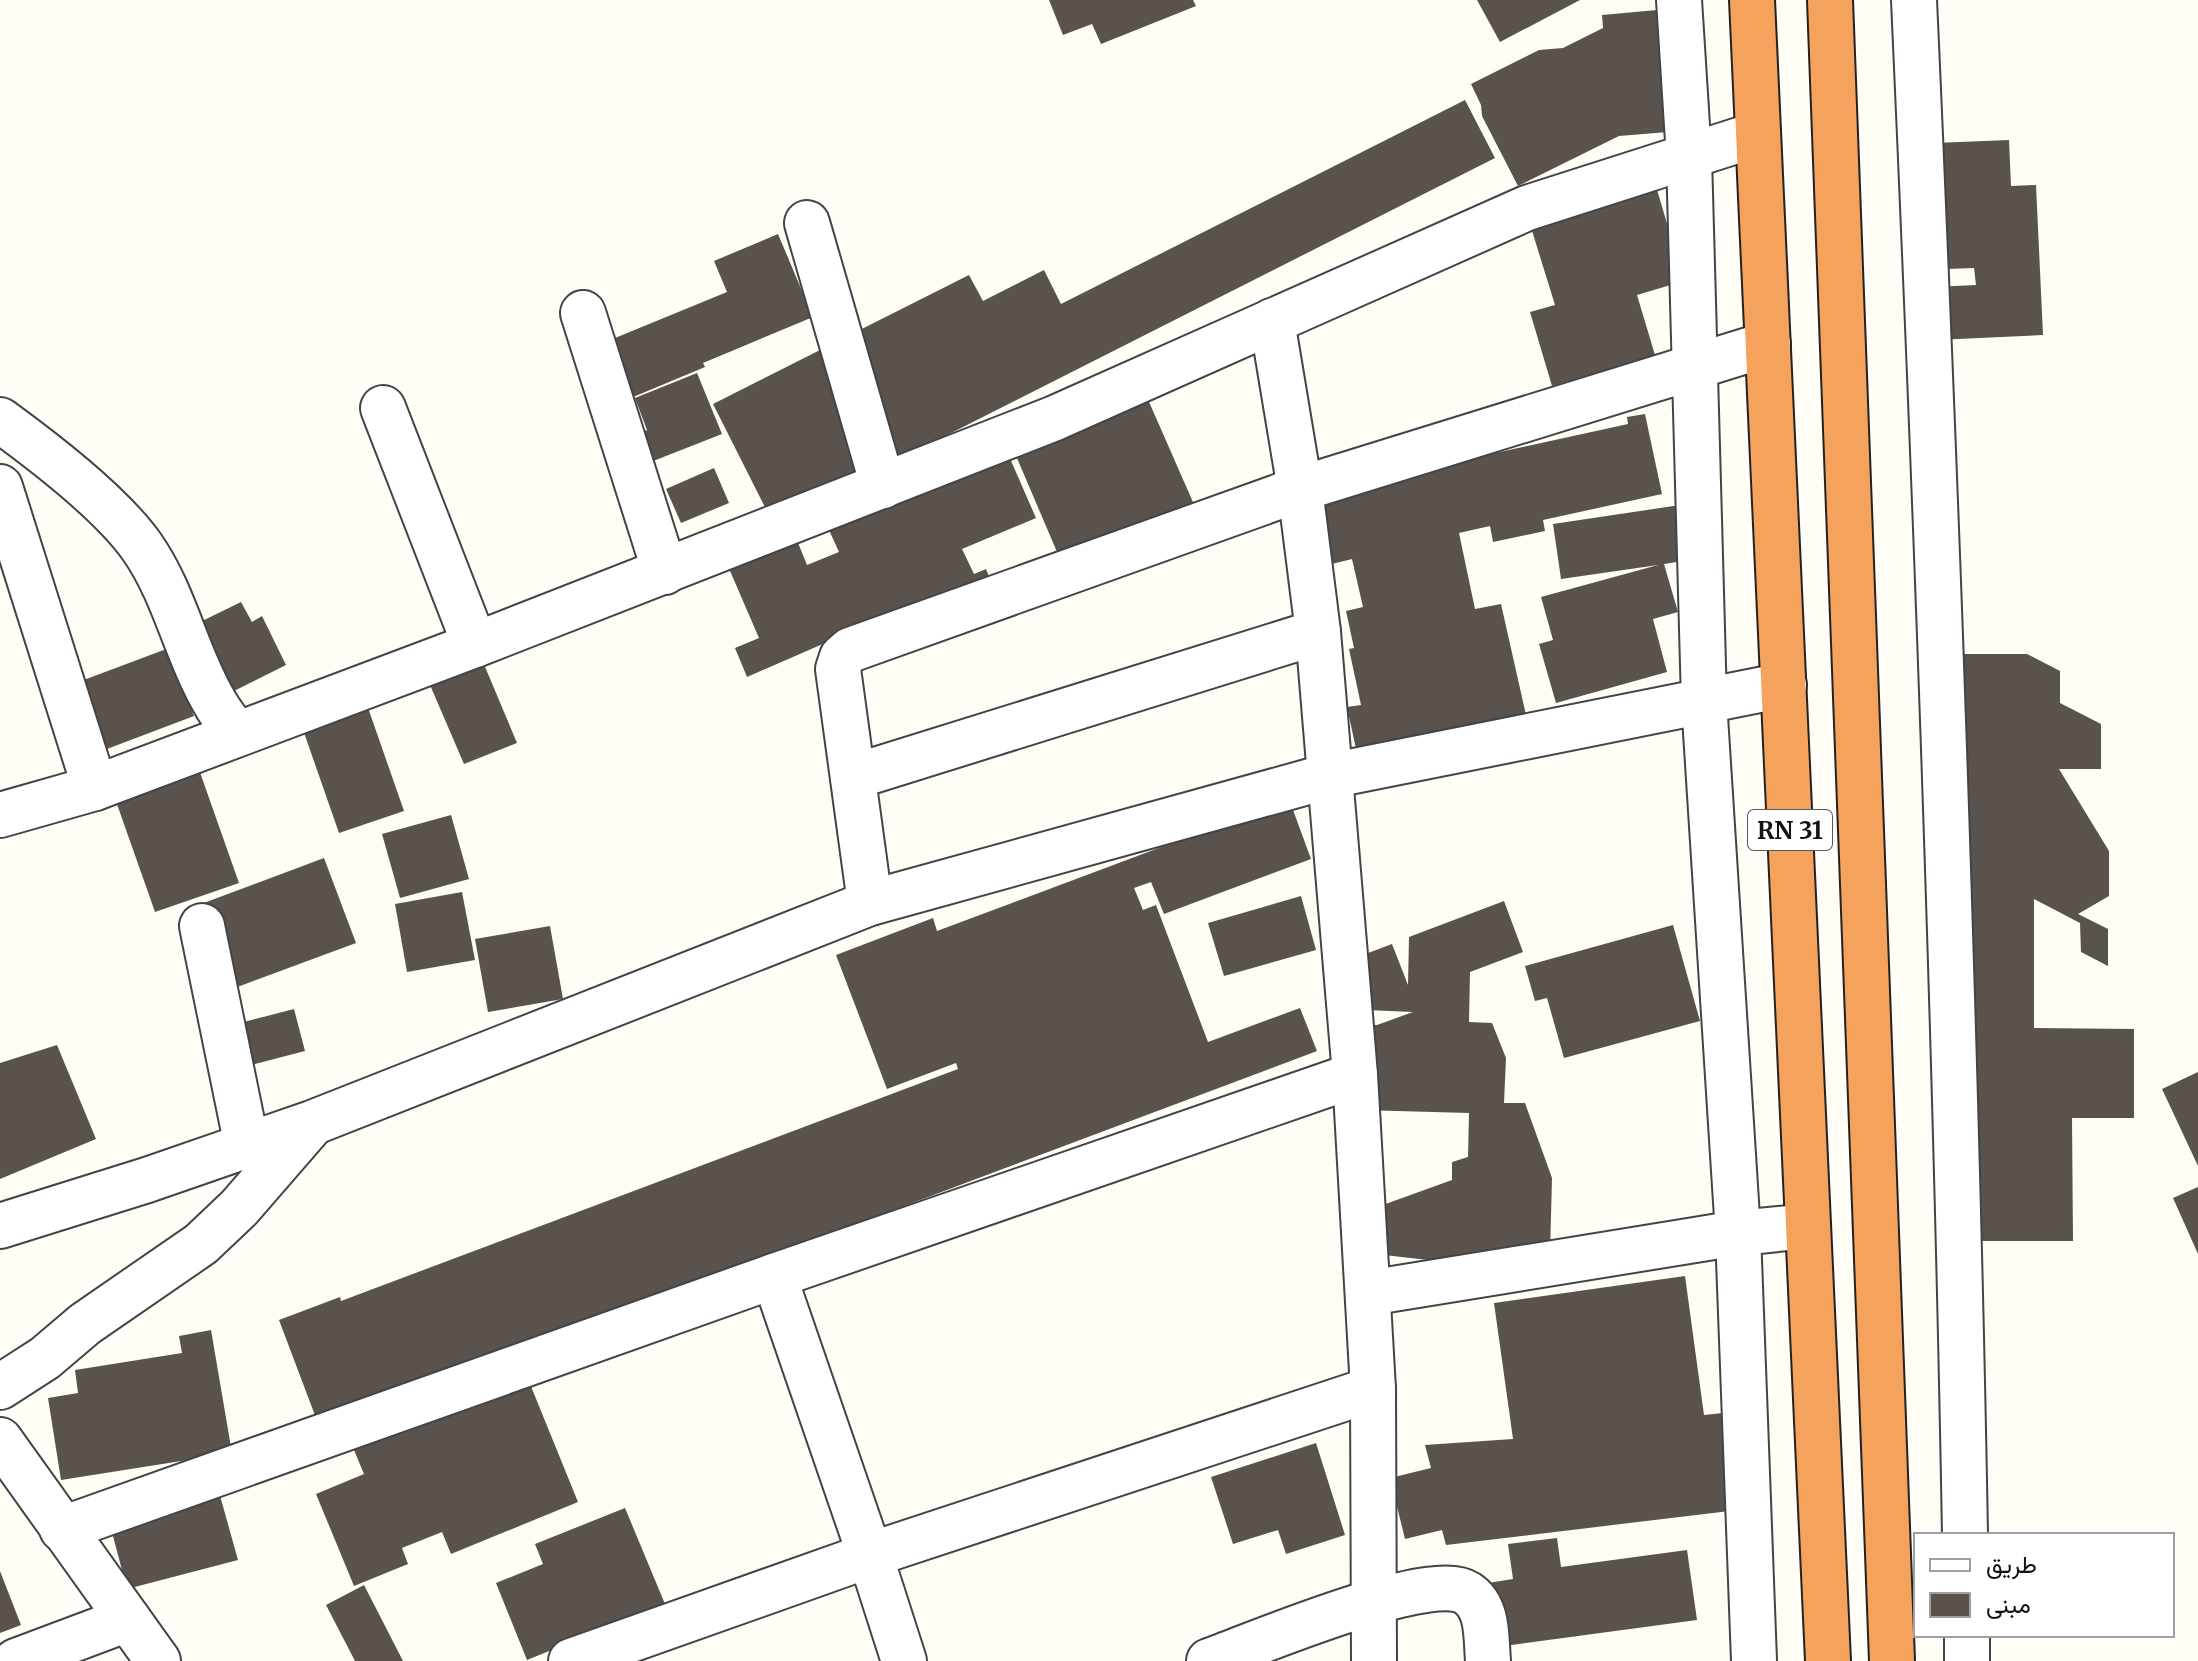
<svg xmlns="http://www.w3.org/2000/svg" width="2198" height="1661" viewBox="0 0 2198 1661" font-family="Merriweather,Vazirmatn,serif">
	<rect width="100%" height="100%" fill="#fffdf5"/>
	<!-- building -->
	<g fill="#5a524d">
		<polygon points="1049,0 1193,0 1196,6 1101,44 1092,24 1063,35"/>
		<polygon points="1477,0 1580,0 1500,42"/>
		<polygon points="1657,10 1660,44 1675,75 1668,132 1619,136 1518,186 1482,116 1481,105 1471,84 1539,50 1563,48 1603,28 1602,15"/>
		<polygon points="1465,100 1495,158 773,523 713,404 969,275 983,301 1044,270 1061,304"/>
		<polygon points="2009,140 2011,186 2036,185 2043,335 1936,340 1933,287 1976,285 1974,268 1921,270 1910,144"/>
		<polygon points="1655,183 1684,281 1637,295 1655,355 1552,386 1530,312 1555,305 1529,221"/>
		<polygon points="778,234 813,317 703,363 705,367 626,400 606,353 619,348 615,338 727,292 714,261"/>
		<polygon points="697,373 722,434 638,467 627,438 647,430 635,398"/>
		<polygon points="1146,395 1196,509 1063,566 1014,451"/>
		<polygon points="1645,414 1662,494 1543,520 1545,531 1493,542 1490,526 1459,533 1475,609 1501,604 1526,715 1358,758 1347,707 1361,705 1349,649 1354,648 1346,611 1363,607 1352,559 1324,566 1308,494 1628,424 1627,417"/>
		<polygon points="1008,454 1036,518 962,549 974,574 986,569 996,593 912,605 747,677 735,648 759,638 724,557 792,528 807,565 839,552 829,530"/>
		<polygon points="714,468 729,503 681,523 666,489"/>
		<polygon points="1687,504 1695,559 1664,564 1678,612 1653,619 1667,672 1556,703 1539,644 1553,640 1541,597 1658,565 1561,579 1553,524"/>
		<polygon points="241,602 252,622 262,616 286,665 230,693 196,624"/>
		<polygon points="169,648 194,716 99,752 73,684"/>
		<polygon points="1932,654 2027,654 2060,671 2060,703 2101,724 2101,769 2059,769 2109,851 2109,896 2078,914 2108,929 2108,966 2081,952 2080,923 2034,899 2034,1028 2134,1029 2134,1118 2072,1118 2073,1241 1967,1241"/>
		<polygon points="483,662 517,743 464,764 430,685"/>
		<polygon points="366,702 404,811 339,833 301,724"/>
		<polygon points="196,761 239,883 155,912 112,790"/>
		<polygon points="1289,799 1311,859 1164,914 1151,882 1134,888 1143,910 1156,905 1208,1042 1300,1008 1317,1051 319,1426 279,1320 340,1297 341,1301 958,1069 956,1063 887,1089 836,955 933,918 937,931"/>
		<polygon points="451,815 469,879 400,898 382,834"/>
		<polygon points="324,858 356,943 232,989 201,904"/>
		<polygon points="462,892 475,960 407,972 395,904"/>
		<polygon points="1301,896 1316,950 1224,976 1208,923"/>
		<polygon points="1504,901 1523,952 1470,972 1469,1022 1492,1023 1506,1058 1504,1103 1525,1103 1552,1178 1550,1254 1508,1269 1384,1255 1380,1206 1452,1180 1452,1162 1468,1157 1469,1113 1361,1110 1355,1025 1377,1025 1413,1012 1367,1010 1360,956 1392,944 1408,985 1409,937"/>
		<polygon points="1673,925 1700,1021 1564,1058 1547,998 1535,1001 1525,966"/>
		<polygon points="550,926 563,999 488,1012 475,939"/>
		<polygon points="294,1009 305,1051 251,1065 240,1023"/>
		<polygon points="57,1045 96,1139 0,1179 0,1063"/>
		<polygon points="2198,1072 2198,1166 2162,1089"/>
		<polygon points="2198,1187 2198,1254 2173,1198"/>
		<polygon points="1685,1276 1704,1415 1723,1413 1738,1510 1446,1545 1442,1530 1405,1539 1390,1478 1431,1468 1425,1445 1513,1439 1494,1303"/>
		<polygon points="211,1330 232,1453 61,1480 48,1398 78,1393 75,1370 182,1353 179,1336"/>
		<polygon points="528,1379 578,1502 451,1554 442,1532 402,1548 408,1564 354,1586 316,1494 364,1474 354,1450"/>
		<polygon points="1316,1443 1345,1535 1286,1554 1278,1530 1233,1544 1211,1477"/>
		<polygon points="219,1492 238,1560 127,1589 109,1521"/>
		<polygon points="625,1508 665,1604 527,1660 496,1583 543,1564 535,1544"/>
		<polygon points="1557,1538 1561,1567 1687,1550 1697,1620 1497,1647 1488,1583 1513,1579 1508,1544"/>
		<polygon points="0,1571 21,1625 0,1633"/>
		<polygon points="364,1585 403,1661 355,1661 326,1605"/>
	</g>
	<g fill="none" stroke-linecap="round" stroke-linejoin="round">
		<!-- minor casing -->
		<g stroke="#444" stroke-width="48">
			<g id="minor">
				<polyline points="1679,0 1689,157 1704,701 1738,1233 1754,1661"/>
				<path d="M1914 0C1937 511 1956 1023 1965 1535"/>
				<polyline points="807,223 883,486"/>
				<polyline points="583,313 665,572"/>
				<polyline points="1272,321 1300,489 1318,632 1355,1075 1373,1389 1374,1661"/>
				<polyline points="383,408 475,645"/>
				<path d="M0 420C44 452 111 503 142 547 175 594 186 654 215 703 221 714 229 723 236 734"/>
				<polyline points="0,487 95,788"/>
				<polyline points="853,777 1318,632"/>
				<polyline points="0,815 95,788 475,645 1055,418 1527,208 1758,134"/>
				<polyline points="870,903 838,669 842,657 850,650 1300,489 1768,344"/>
				<polyline points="202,926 247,1146"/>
				<polyline points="0,1226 147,1180 312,1123 870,903 1329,776 1784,685"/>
				<polyline points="774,1276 870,1555 904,1661"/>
				<polyline points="1368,1293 1738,1233 1808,1226"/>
				<polyline points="0,1387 45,1358 85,1324 201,1244 239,1208 311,1125"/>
				<polyline points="0,1440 158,1661"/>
				<polyline points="62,1529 774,1276 1355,1075"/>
				<polyline points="1967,1635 1967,1661"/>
				<polyline points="16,1661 128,1619"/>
				<polyline points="571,1661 870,1555 1373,1389"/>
				<path d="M1209 1661C1253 1645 1432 1569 1467 1593 1489 1607 1486 1638 1488 1661"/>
			</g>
		</g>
		<!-- highway casing -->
		<g stroke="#222" stroke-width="48">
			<g id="highway">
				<polyline points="1752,0 1828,1661"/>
				<polyline points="1830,0 1892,1661"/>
			</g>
		</g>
		<!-- minor -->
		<use href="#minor" stroke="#fff" stroke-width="44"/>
		<!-- highway -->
		<use href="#highway" stroke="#f5a25d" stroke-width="44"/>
	</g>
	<g text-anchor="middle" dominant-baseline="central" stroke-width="8" stroke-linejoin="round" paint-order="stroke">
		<!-- shield labels -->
		<rect fill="#fff" stroke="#585858" stroke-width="2" x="1748" y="810" width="84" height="40" rx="6"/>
		<g font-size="24" font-weight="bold" fill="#111">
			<text x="1790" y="830">RN 31</text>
		</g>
	</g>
	<!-- legend -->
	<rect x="1914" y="1533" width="260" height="104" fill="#ffffff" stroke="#a0a0a0" stroke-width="2"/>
	<rect x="1930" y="1559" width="40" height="12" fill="#ffffff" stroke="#a0a0a0" stroke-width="2"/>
	<text x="1986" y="1573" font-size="24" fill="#111111">طريق</text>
	<rect x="1930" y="1593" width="40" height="24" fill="#5a524d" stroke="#a0a0a0" stroke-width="2"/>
	<text x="1986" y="1613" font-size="24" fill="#111111">مبنى</text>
</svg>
